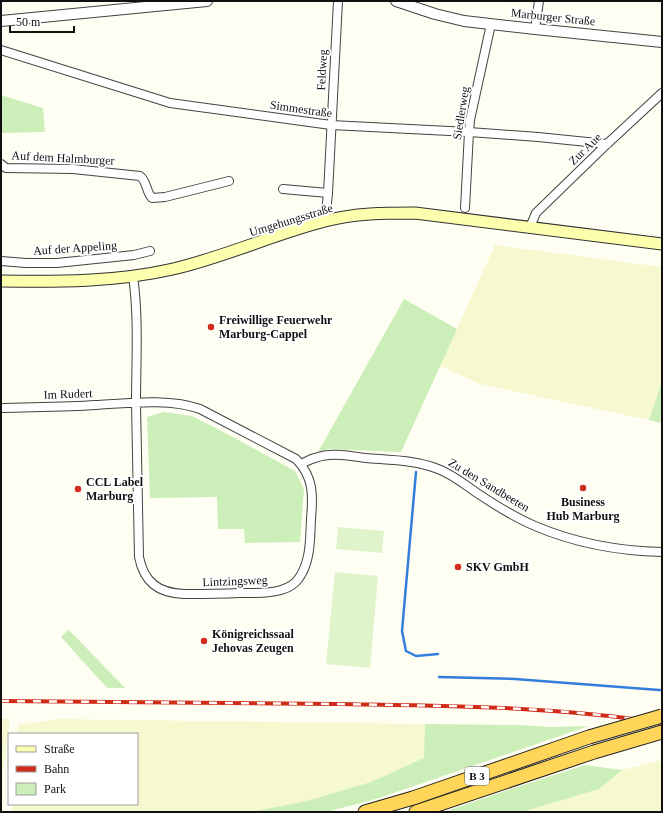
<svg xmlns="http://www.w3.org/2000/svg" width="663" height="813" viewBox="0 0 663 813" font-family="'Times New Roman',serif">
	<rect width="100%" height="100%" fill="#fffef3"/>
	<!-- farmland -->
	<g fill="#f6f8d0">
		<polygon points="495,245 662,267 662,381 649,420 480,384 440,366"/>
		<polygon points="1,719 10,719 3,769 2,812 1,812"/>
		<polygon points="56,719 425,724 424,758 371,782 307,801 250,812 12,812 13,804 137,804 137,734 17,734 18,725"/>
		<polygon points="662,760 662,812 522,812 599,789 622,770"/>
	</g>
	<!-- green -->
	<g fill="#cceeb8">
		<polygon points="1,95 43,108 45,132 1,133"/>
		<polygon points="404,299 457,329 401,452 329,449 318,452"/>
		<polygon points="662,381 662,418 660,423 649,420"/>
		<polygon points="164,412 192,416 231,436 295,471 304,489 300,542 245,543 244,529 218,529 217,497 150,498 147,417"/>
		<polygon points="68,630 69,630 125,688 107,688 61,637"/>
		<polygon points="425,724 521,725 550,727 589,726 376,799 326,812 250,812 307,801 371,782 424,758"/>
		<polygon points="585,765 622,770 599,789 522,812 444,812 508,790"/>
	</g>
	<!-- pitch -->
	<g fill="#e0f4cb">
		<polygon points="338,527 384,531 382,553 336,549"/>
		<polygon points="335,572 378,576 370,668 326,664"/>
	</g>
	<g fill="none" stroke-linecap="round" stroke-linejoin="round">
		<!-- stream -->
		<g stroke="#337eda" stroke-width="2.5">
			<polyline points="416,472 402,631 406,651 416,656 438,654"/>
			<polyline points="439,677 515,679 659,690 662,690"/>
		</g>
		<!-- minor casing -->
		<g stroke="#434343" stroke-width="10">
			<g id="minor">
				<polyline points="535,29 539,1"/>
				<polyline points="1,50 170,103 331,125 469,132 538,137 607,144"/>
				<path d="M1 164 6 168 73 169 140 176C147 181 146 192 152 198L165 197 229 181"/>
				<polyline points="283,189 328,193"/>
				<polyline points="465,208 469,132 470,120 491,24"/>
				<polyline points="326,212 328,193 338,1"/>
				<polyline points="530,227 536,213 607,144 662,93"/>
				<polyline points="1,261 26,263 57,263 134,255 150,251"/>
				<path d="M1 408C33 407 65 407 96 405 128 403 171 398 200 409L296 459C314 477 313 496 311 519 310 538 311 561 299 578 295 584 288 588 281 590 268 594 253 593 239 593 220 594 202 594 184 594 158 593 144 582 139 557 138 506 137 455 136 404 136 362 139 318 133 276"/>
				<path d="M301 464C306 462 310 459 315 458 332 452 349 456 366 458 390 460 416 460 438 469 452 474 464 484 477 493 495 505 514 517 535 526 575 543 619 551 662 552"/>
			</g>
		</g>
		<!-- tertiary casing -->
		<g stroke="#434343" stroke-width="12">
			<g id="tertiary">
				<polyline points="396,1 435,14 464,21 535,29 662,42"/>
				<polyline points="1,21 207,1"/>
			</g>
		</g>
		<!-- secondary casing -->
		<g stroke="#323232" stroke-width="13">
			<path id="secondary" d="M1 281C58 282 116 282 173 269 225 257 274 234 325 221 355 213 385 213 415 213L662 244"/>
		</g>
		<!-- trunk casing -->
		<g stroke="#212121" stroke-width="15">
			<g id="trunk">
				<polyline points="365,812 413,798 589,737"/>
				<polyline points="416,812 594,752 662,732"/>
			</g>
		</g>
		<!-- minor -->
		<use href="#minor" stroke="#fff" stroke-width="8"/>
		<!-- tertiary -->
		<use href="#tertiary" stroke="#fff" stroke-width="10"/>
		<!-- secondary -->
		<use href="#secondary" stroke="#fcffae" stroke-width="11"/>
		<!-- trunk -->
		<use href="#trunk" stroke="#ffd65a" stroke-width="13"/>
		<!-- rail casing -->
		<g stroke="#cf2d1a" stroke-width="4">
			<path id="rail" d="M1 701C113 702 225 703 337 704 446 706 554 706 662 723"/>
		</g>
		<!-- rail -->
		<use href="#rail" stroke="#fff" stroke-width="2.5" stroke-dasharray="8" stroke-linecap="butt"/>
		<!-- trunk-bridge casing -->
		<g stroke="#212121" stroke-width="15" stroke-linecap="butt">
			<polyline id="trunk-bridge" points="589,737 662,716"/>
		</g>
		<!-- trunk-bridge -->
		<use href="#trunk-bridge" stroke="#ffd65a" stroke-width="13"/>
	</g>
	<!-- markers -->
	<g fill="#cf2d1a" stroke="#fff" stroke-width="1.5">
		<circle cx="211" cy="327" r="4"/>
		<circle cx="583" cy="488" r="4"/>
		<circle cx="78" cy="489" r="4"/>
		<circle cx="458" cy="567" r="4"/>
		<circle cx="204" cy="641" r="4"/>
	</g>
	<g text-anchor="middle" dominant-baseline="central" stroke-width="4" stroke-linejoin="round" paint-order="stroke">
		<!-- shield labels -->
		<rect fill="#fff" stroke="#585858" stroke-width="1" x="465" y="767" width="24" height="18" rx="3"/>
		<g font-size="11" font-weight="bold" fill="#101010">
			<text x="477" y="776">B 3</text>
		</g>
		<!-- street labels -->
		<g font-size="12" fill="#101010" stroke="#fff">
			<text transform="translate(553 17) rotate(6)">Marburger Straße</text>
			<text transform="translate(322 70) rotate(-87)">Feldweg</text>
			<text transform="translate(301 109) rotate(8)">Simmestraße</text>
			<text transform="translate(461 113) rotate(-81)">Siedlerweg</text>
			<text transform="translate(585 149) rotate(-44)">Zur Aue</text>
			<text transform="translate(63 158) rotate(3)">Auf dem Halmburger</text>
			<text transform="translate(291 220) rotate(-17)">Umgehungsstraße</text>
			<text transform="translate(75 248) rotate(-4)">Auf der Appeling</text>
			<text transform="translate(68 394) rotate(-2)">Im Rudert</text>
			<text transform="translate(489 485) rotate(31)">Zu den Sandbeeten</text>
			<text transform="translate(235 581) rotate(-2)">Lintzingsweg</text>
		</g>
		<!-- poi labels -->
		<g font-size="12" font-weight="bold" fill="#101010" stroke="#fff" text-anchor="start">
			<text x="219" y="320">Freiwillige Feuerwehr<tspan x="219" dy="14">Marburg-Cappel</tspan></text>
			<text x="86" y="482">CCL Label<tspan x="86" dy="14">Marburg</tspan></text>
			<text x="583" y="502" text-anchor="middle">Business<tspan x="583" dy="14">Hub Marburg</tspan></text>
			<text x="466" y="567">SKV GmbH</text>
			<text x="212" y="634">Königreichssaal<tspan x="212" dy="14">Jehovas Zeugen</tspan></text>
		</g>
	</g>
	<!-- border -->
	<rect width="663" height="813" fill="none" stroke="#101010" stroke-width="4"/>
	<!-- legend -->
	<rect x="8" y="733" width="130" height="72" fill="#ffffff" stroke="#9f9f9f"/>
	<rect x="16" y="746" width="20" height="6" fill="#fcffae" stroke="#9f9f9f"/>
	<text x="44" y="753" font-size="12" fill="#101010">Straße</text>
	<rect x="16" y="766" width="20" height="6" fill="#cf2d1a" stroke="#9f9f9f"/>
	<text x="44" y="773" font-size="12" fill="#101010">Bahn</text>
	<rect x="16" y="783" width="20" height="12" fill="#cceeb8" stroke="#9f9f9f"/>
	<text x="44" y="793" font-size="12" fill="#101010">Park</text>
	<!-- scale -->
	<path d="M10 26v6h64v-6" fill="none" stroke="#101010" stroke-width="2"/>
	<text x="16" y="26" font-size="12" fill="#101010" stroke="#ffffff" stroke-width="3" paint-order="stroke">50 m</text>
</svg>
